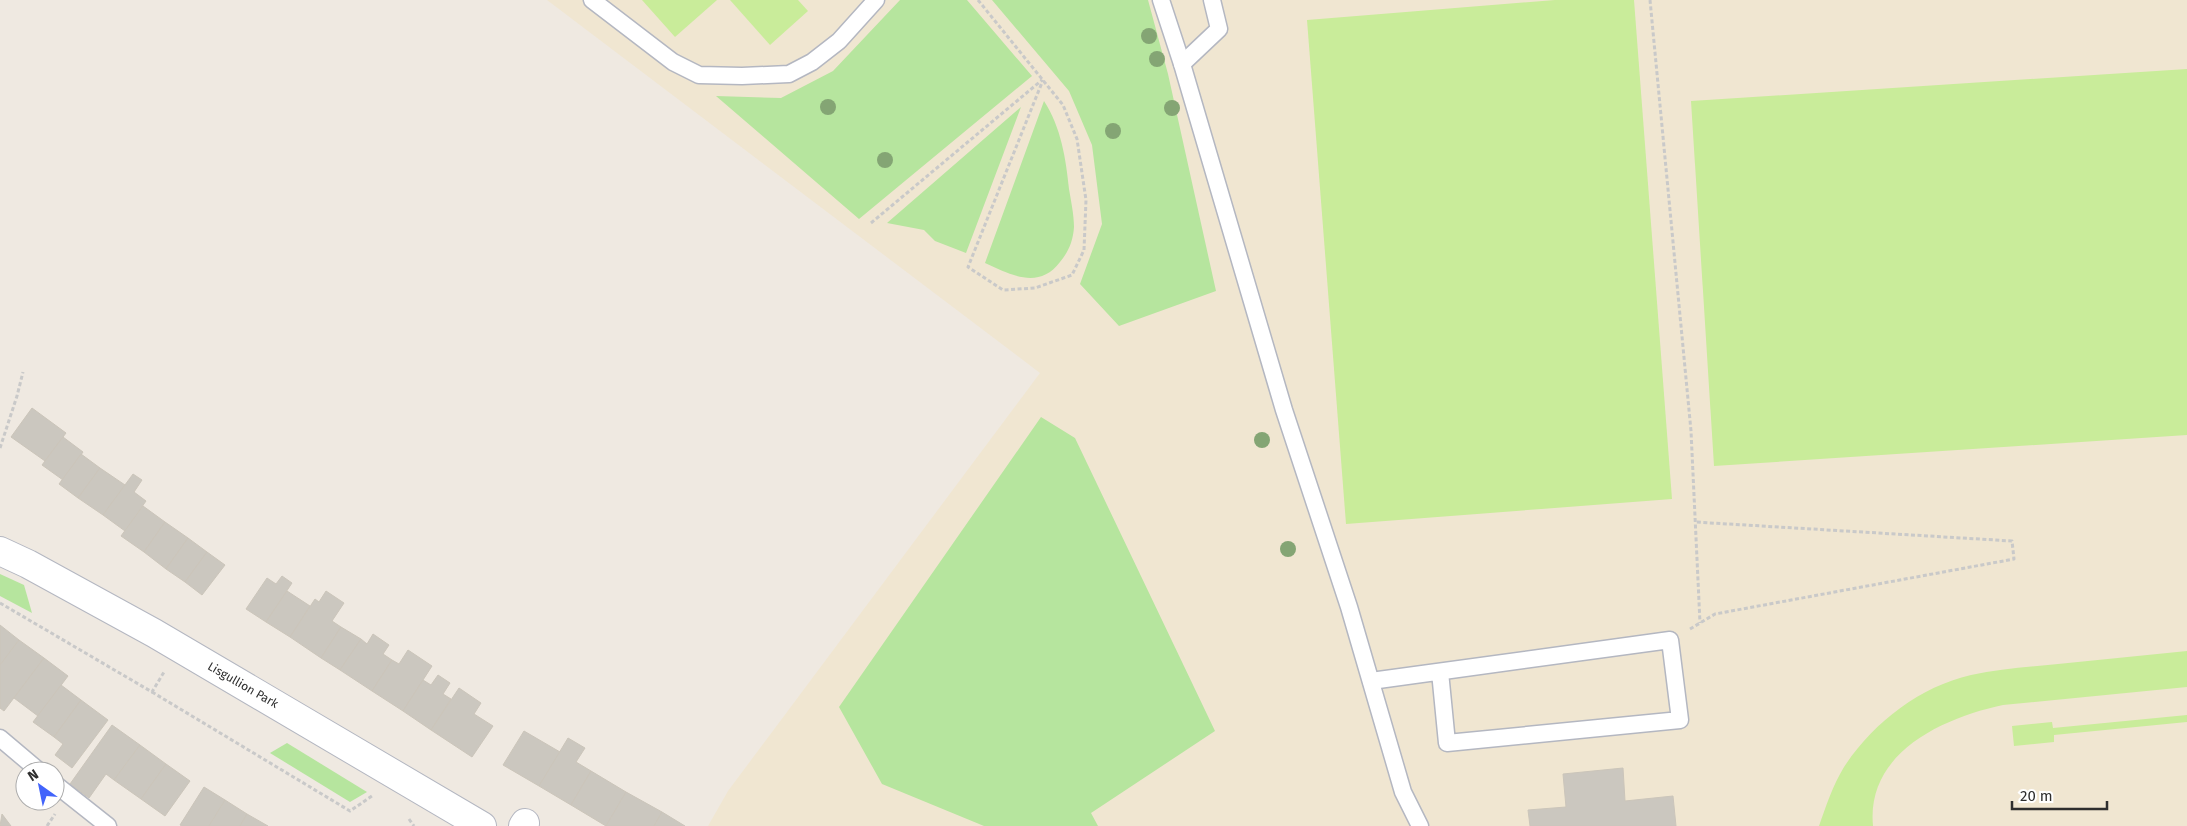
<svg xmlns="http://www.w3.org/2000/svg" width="2187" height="826" viewBox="0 0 2187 826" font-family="'Fira Sans',sans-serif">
	<rect width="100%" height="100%" fill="#efe9e1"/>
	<!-- education -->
	<polygon fill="#f0e6d1" points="547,0 2187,0 2187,826 708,826 728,791 1040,373"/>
	<!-- green -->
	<g fill="#b6e59e">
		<polygon points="900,0 967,0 1032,76 859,219 716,96 781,98 833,71"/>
		<polygon points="992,0 1148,0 1168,74 1216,291 1119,326 1080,284 1102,224 1092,145 1069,91"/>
		<path d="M1044 101C1061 127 1066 159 1069 189 1071 201 1074 215 1074 227 1073 241 1069 251 1060 262 1039 290 1011 275 985 263Z"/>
		<polygon points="1021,107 966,253 935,241 924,230 887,223"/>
		<polygon points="1041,417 1075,438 1215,731 1091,813 1098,826 984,826 882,784 839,707"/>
		<polygon points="0,574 24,585 32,613 0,596"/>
		<polygon points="287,743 367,792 350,802 270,753"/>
	</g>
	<!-- pitch -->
	<g fill="#c9ec9a">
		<polygon points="642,0 717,0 675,37"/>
		<polygon points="730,0 798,0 808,11 770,45"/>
		<polygon points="1555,0 1634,0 1672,499 1346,524 1307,20"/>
		<polygon points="2187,69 2187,435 1714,466 1691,101"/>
		<path d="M2187 651V687L2003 705C1942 718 1866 753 1873 826H1819C1826 806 1833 785 1844 767 1873 723 1919 687 1971 675 1999 669 2029 667 2058 664 2101 660 2144 655 2187 651Z"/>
		<polygon points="2187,715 2187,722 2054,735 2054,742 2014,746 2012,726 2052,722 2053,728"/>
	</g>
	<!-- building -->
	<g fill="#cbc7bf" stroke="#cbc5ba">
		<polygon points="32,408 66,433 45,461 11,437"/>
		<polygon points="63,437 83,452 63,480 42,465"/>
		<polygon points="81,454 100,468 78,498 59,484"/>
		<polygon points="100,468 125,485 103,515 78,498"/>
		<polygon points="133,474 142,480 134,492 146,501 125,531 103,515"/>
		<polygon points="143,506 165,522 144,552 121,536"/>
		<polygon points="165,522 188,538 166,569 144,552"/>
		<polygon points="188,538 207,552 185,582 166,569"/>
		<polygon points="207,552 225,565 202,595 185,582"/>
		<polygon points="282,576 292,583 266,622 246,609 267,578 276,584"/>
		<polygon points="287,591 310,606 290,637 266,622"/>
		<polygon points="326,591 344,603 332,621 341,627 321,658 290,637 315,599 319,602"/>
		<polygon points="0,625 19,640 0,665"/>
		<polygon points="341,627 361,639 340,670 321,658"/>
		<polygon points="373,634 389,645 383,654 392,660 372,691 340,670 361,639 367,644"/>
		<polygon points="19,640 44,658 4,711 0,708 0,665"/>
		<polygon points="408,650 432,666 403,711 372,691 392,660 399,664"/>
		<polygon points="44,658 68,676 38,716 14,698"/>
		<polygon points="438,675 450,683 443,694 451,699 431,730 403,711 423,680 431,685"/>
		<polygon points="61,685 81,700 54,737 33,722"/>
		<polygon points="459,688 481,703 474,714 493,726 472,757 431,730"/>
		<polygon points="81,700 108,720 72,768 55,755 63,744 54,737"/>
		<polygon points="112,725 140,745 114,780 106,774 89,798 70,784"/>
		<polygon points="524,731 560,752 539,786 503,765"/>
		<polygon points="568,738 585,748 576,762 591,771 571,805 539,786"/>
		<polygon points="140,745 166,764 141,799 114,780"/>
		<polygon points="166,764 190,781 165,816 141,799"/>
		<polygon points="1623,768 1625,801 1673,796 1676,826 1530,826 1528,810 1566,807 1563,774"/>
		<polygon points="591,771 626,792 606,826 571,805"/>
		<polygon points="204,787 225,800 209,826 182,826 180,825"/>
		<polygon points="626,792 662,812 654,826 606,826"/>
		<polygon points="225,800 247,814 240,826 209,826"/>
		<polygon points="662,812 685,826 654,826"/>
		<polygon points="2,814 11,826 0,826"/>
		<polygon points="247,814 268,826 240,826"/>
	</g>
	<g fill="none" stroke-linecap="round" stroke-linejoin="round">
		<!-- lane casing -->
		<g stroke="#b4b7c1" stroke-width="19">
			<g id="lane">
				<polyline points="592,0 673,62 699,75 742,76 789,74 812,62 839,41 876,0"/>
				<polyline points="1161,0 1182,64 1284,410 1349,607 1403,792 1420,826"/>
				<polyline points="1182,64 1219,29 1212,0"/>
				<polyline points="1371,681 1670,640 1680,720 1447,743 1440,672"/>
				<polyline points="0,738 39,771"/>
				<polyline points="55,784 108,826"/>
			</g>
		</g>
		<!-- street casing -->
		<g stroke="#b4b7c1" stroke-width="30">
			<g id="street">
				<polyline points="0,551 28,564 154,633 482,826"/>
				<polyline points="523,826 525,823"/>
			</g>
		</g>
		<!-- path -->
		<g stroke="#c9c9c9" stroke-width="3" stroke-dasharray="4 2.5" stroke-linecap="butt">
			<polyline points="978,0 1063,105 1077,139 1086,200 1084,250 1072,275 1035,288 1003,290 968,267 1043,80"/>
			<polyline points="1650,0 1691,431 1700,623"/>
			<polyline points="871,223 1042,80"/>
			<polyline points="0,448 17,396 23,372"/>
			<polyline points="0,603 152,692 164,672"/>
			<polyline points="1690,629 1715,614 2014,559 2012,541 1695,522"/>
			<polyline points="152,692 350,811 372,796"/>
			<polyline points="409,819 414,826"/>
			<polyline points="47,826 55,814"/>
		</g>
		<!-- lane -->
		<use href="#lane" stroke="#fff" stroke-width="16"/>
		<!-- street -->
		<use href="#street" stroke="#fff" stroke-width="28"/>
	</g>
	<!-- trees -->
	<g fill="#84a574">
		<circle cx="1149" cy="36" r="8"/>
		<circle cx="1157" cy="59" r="8"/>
		<circle cx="828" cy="107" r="8"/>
		<circle cx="1172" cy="108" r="8"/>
		<circle cx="1113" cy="131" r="8"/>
		<circle cx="885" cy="160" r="8"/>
		<circle cx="1262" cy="440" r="8"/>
		<circle cx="1288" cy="549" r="8"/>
	</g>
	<g text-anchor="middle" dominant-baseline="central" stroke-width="5" stroke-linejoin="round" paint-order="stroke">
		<!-- street labels -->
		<g font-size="12" fill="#2e2e2e" stroke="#fff">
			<text transform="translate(243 685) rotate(30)">Lisgullion Park</text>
		</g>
	</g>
	<!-- north arrow -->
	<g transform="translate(40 786) rotate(327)"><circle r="24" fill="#ffffff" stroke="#ababab"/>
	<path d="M0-4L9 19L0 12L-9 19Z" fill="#4264fb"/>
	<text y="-8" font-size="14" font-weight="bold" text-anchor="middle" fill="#2e2e2e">N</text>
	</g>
	<!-- scale -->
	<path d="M2012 801v8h95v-8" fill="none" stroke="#2e2e2e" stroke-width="2.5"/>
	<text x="2020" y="801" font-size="15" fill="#2e2e2e" stroke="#ffffff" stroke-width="4" paint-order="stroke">20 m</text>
</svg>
